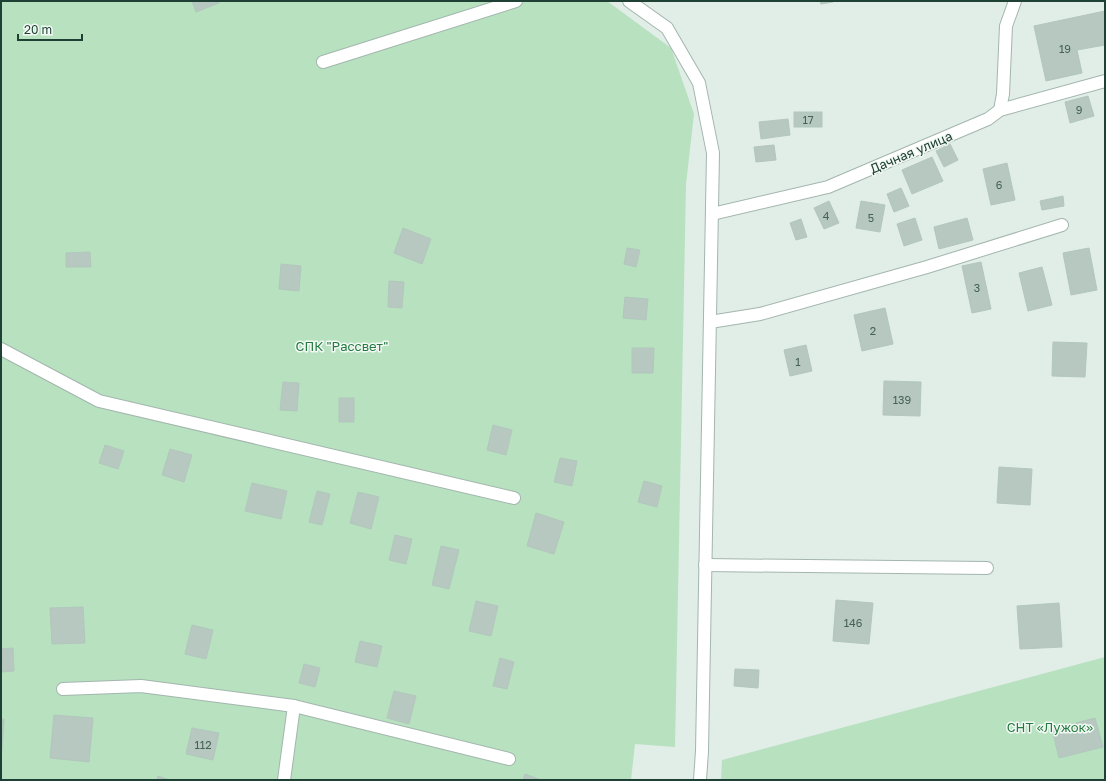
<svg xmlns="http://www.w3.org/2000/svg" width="1106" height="781" viewBox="0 0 1106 781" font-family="'Golos Text',sans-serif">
	<rect width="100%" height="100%" fill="#e1ede7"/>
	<!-- green -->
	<g fill="#b7e1bf">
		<polygon points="1,1 607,1 671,48 694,114 686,184 675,747 635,744 631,780 1,780"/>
		<polygon points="1105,657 1105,780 721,780 722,760"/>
	</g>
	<!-- building -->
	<g fill="#b6c8bf" stroke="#b2c7bd">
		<polygon points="192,1 218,1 219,3 196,12"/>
		<polygon points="820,1 833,1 833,2 821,4"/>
		<polygon points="1105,11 1105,45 1077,50 1082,73 1046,81 1034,26"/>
		<polygon points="1088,96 1094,116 1070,123 1065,102"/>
		<rect x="794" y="112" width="28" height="15"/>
		<polygon points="788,119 790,135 761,139 759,122"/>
		<polygon points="950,144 958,160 944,167 936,151"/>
		<polygon points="774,145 776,160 756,162 754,147"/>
		<polygon points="932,157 943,181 912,194 902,170"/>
		<polygon points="1007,163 1015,200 991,205 983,169"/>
		<polygon points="901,188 909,206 894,212 887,194"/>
		<polygon points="1063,196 1064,206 1042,210 1040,201"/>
		<polygon points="829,201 839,223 824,229 814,208"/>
		<polygon points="861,201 885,205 880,232 856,228"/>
		<polygon points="915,218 922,240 904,246 897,224"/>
		<polygon points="967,218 973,240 939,249 934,227"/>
		<polygon points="801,219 807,237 796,240 790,223"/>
		<polygon points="403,228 431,239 422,264 394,253"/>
		<polygon points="627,248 640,250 636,267 624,264"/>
		<polygon points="1089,248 1097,290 1071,295 1063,253"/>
		<polygon points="90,252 91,267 66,267 66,253"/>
		<polygon points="981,262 991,309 972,313 962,266"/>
		<polygon points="281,264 301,266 299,291 279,289"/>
		<polygon points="1042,267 1052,305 1028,311 1019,273"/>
		<polygon points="389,281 404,282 402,308 388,307"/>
		<polygon points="625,297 648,299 646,320 623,318"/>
		<polygon points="885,308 893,344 862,351 854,315"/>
		<polygon points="1053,342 1087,343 1085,377 1052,376"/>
		<polygon points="806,345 812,371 790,376 784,350"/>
		<polygon points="632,348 654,348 653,373 632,373"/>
		<polygon points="884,381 921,382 920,416 883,415"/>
		<polygon points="283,382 299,383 297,411 280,410"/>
		<rect x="339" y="398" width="15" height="24"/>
		<polygon points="493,425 512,430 506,455 487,450"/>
		<polygon points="105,445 124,451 118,469 99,463"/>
		<polygon points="170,449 192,455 184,482 162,475"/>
		<polygon points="560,458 577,461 572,486 554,482"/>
		<polygon points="999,467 1032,469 1030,505 997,503"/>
		<polygon points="644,481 662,486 657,507 638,502"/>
		<polygon points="252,483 287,491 281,519 245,511"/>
		<polygon points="317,491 330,494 322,525 309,522"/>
		<polygon points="358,492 379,497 371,529 350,523"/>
		<polygon points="536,513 564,522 554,554 527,546"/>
		<polygon points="395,535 412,539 406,564 389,560"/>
		<polygon points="441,546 459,550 449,589 432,585"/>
		<polygon points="836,600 873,603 869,644 833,641"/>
		<polygon points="476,601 498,606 491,636 469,631"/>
		<polygon points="1059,603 1062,647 1020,649 1017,606"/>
		<polygon points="83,607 85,643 52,644 50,608"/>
		<polygon points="192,625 213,630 206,659 185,654"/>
		<polygon points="360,641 382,646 377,667 355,662"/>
		<polygon points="13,648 14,671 1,672 1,649"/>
		<polygon points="500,658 514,662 507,689 493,686"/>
		<polygon points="304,664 320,668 315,687 299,683"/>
		<polygon points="735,669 759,670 758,688 734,686"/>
		<polygon points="394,691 416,696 409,724 387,718"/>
		<polygon points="54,715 93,718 89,762 50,758"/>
		<polygon points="1095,718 1103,747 1059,758 1052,729"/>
		<polygon points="1,719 4,719 1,763"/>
		<polygon points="192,728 219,733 213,760 186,754"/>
		<polygon points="525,774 541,780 523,780"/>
		<polygon points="158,776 170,780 157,780"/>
	</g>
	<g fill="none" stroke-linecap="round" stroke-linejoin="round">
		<!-- minor casing -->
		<g stroke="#a3b6ae" stroke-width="14">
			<g id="minor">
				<polyline points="629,1 667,28 699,83 713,153 702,751 700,780"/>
				<polyline points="323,62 516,1"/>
				<polyline points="1000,110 1105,81"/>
				<polyline points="712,214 828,187 988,119 1000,110 1003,94 1006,26 1015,1"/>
				<polyline points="710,322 760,314 927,267 1062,225"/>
				<polyline points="1,349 99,401 514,498"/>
				<polyline points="705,565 987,568"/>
				<polyline points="63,689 141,686 294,706 509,759"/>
				<polyline points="284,780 294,706"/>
			</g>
		</g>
		<!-- minor -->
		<use href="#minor" stroke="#fff" stroke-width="12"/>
	</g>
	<g text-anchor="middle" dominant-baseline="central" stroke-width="3" stroke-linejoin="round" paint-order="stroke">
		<!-- number labels -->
		<g font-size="11" fill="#456257">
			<text x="1065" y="48">19</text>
			<text x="1079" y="109">9</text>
			<text x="808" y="119">17</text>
			<text x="999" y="184">6</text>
			<text x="826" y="215">4</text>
			<text x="871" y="217">5</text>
			<text x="977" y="287">3</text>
			<text x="873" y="330">2</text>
			<text x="798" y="361">1</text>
			<text x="902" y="399">139</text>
			<text x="853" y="622">146</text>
			<text x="203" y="744">112</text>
		</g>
		<!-- street labels -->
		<g font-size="13" fill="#1f4034" stroke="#f2f9f5">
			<text transform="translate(911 152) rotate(-23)">Дачная улица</text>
		</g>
		<!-- park labels -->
		<g font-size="13" fill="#257b3f" stroke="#f2f9f5">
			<text x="342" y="346">СПК "Рассвет"</text>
			<text x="1050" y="727">СНТ «Лужок»</text>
		</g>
	</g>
	<!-- border -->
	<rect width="1106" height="781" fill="none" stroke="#1f4034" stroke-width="4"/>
	<!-- scale -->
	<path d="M18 34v6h64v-6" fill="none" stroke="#1f4034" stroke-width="2"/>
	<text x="24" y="34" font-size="12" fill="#1f4034" stroke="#f2f9f5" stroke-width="3" paint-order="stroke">20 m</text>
</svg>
